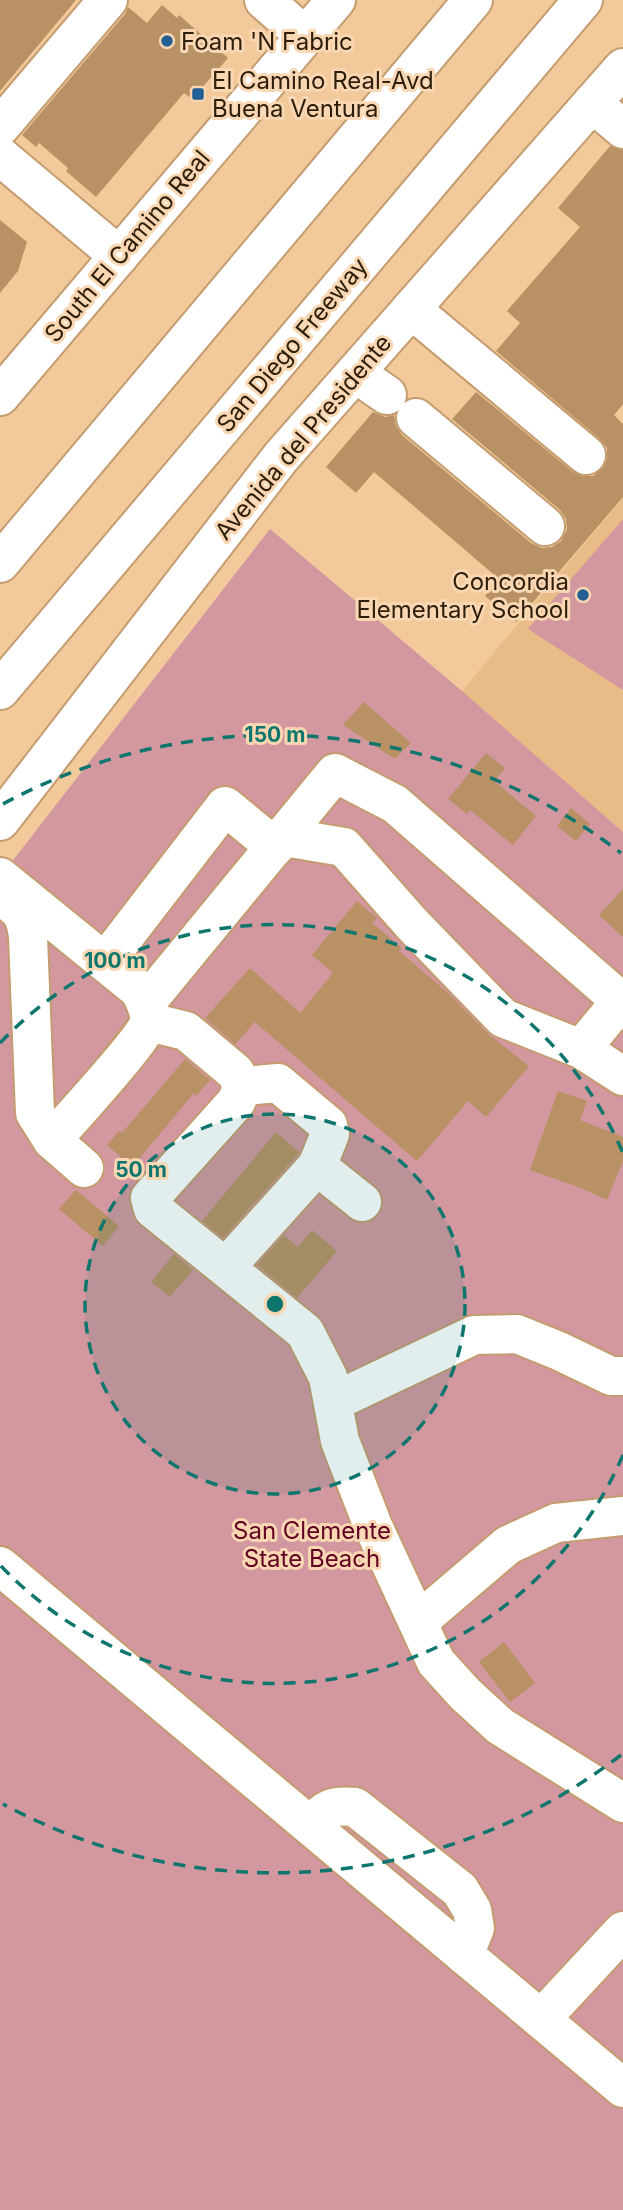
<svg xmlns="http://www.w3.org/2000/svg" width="623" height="2210" viewBox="0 0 623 2210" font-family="Inter,sans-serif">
	<rect width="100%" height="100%" fill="#f2c99a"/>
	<!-- built -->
	<polygon fill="#e9bb86" points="623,498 623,832 462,691"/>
	<!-- green -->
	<g fill="#d2979f">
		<polygon points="623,519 623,690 528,629"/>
		<polygon points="270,529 462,691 623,832 623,2210 0,2210 0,877"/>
	</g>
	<!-- building -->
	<g fill="#b89164">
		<polygon points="0,0 76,0 0,91"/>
		<polygon points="162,5 177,18 179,15 228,58 192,99 184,93 96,197 66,171 68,168 39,143 36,147 22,135 125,14 128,7 147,23"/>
		<polygon points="610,146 623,150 623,404 614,415 623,424 623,497 516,622 485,596 499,579 374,472 356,493 326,467 373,412 385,417 394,415 396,426 402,435 531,543 542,548 552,547 561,541 567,529 566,519 560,510 452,419 476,392 573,472 582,476 593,476 603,468 607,459 607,448 600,439 496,351 520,323 507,311 580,227 558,208"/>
		<polygon points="0,220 27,242 18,271 0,293"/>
		<polygon points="364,702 411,743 395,759 343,725"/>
		<polygon points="486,753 505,768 494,781 536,816 513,845 470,810 467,814 448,799"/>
		<polygon points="571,808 590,824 576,841 557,826"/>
		<polygon points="623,889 623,937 599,915"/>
		<polygon points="357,901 377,918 372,923 402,948 399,951 448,993 487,1033 529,1066 486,1117 468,1101 417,1161 255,1022 235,1044 205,1018 250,968 300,1013 333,973 312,955"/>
		<polygon points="185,1059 210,1080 196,1096 194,1093 132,1167 107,1145 119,1131 122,1133"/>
		<polygon points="558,1091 587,1101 580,1120 623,1137 623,1161 607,1200 581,1188 530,1170"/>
		<polygon points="276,1132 299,1152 298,1154 223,1238 202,1221"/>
		<polygon points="76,1190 119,1226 103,1246 59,1209"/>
		<polygon points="312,1230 337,1251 297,1298 257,1265 284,1235 298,1247"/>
		<polygon points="174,1254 193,1270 170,1297 151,1282"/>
		<polygon points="504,1642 535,1683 510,1702 479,1662"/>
	</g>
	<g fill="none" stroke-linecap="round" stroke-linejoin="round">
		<!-- minor casing -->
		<g stroke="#c49c6f" stroke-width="42">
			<g id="minor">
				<polyline points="264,0 305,36"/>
				<polyline points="592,103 623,129"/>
				<polyline points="0,127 108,0"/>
				<polyline points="0,156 119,256"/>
				<polyline points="411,309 586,455"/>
				<polyline points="355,373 387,395"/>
				<polyline points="416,418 545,526"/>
				<polyline points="0,821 281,457 623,68"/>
				<polyline points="284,837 344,847 412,924 503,1018 581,1049 623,1076"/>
				<path d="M0 877 139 990C144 999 150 1010 149 1021 146 1037 68 1122 52 1140"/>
				<path d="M0 895C20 910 25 912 28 937L35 1113 52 1140 84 1168"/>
				<polyline points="105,962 225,806 275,847"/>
				<polyline points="146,1003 335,773 395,804 623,1003"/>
				<polyline points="149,1022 186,1031 235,1072 243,1086"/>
				<polyline points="581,1049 621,1001"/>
				<polyline points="243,1086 236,1102 150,1198 153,1209 305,1332 328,1377 340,1441 373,1526 436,1662 465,1694 500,1726 623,1803"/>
				<polyline points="243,1086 278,1083 328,1125 330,1134 317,1166 362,1202"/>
				<polyline points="226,1267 317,1166"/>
				<polyline points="333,1402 474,1335 517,1334 559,1351 611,1376 623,1376"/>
				<polyline points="0,1566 623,2088"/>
				<polyline points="419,1621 508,1545 556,1523 623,1516"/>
				<path d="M310 1825C327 1808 331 1805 355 1807L460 1890 472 1910 475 1928 464 1955"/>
				<polyline points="541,2019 623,1931"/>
			</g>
		</g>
		<!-- major casing -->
		<g stroke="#c49c6f" stroke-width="42">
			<polyline id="major" points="0,396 336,0"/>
		</g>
		<!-- highway casing -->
		<g stroke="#c49c6f" stroke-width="42">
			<g id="highway">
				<polyline points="0,563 473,0"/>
				<polyline points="0,690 583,0"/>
			</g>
		</g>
		<!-- minor -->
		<use href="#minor" stroke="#fff" stroke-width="38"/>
		<!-- major -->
		<use href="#major" stroke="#fff" stroke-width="38"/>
		<!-- highway -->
		<use href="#highway" stroke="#fff" stroke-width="38"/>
	</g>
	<!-- distance rings -->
	<circle cx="275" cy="1304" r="190" fill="#0f766e" fill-opacity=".12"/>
	<g fill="none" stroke="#0f766e" stroke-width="3.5" stroke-dasharray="12 9">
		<circle cx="275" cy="1304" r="190"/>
		<path d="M623 1455A379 379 0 0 1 0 1565M0 1043A379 379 0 0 1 623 1153"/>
		<path d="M621 1755A569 569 0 0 1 3 1804M3 804A569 569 0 0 1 621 853"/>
	</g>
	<!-- markers -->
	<g fill="#235e95" stroke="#f9d7b2" stroke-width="2.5">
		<circle cx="167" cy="41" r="7"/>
		<rect x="191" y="87" width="14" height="14" rx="3.5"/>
		<circle cx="583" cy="595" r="7"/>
	</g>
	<g text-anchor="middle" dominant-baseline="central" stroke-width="6" stroke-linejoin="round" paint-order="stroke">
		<!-- poi labels -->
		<g font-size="24" fill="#2d1e0b" stroke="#f9d7b2" text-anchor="start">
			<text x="181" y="41">Foam 'N Fabric</text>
			<text x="212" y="80">El Camino Real-Avd<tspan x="212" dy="28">Buena Ventura</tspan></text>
			<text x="569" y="581" text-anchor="end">Concordia<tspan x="569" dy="28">Elementary School</tspan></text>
		</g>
		<!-- street labels -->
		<g font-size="24" fill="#2d1e0b" stroke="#f9d7b2">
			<text transform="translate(127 246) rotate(-50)">South El Camino Real</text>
			<text transform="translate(292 345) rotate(-50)">San Diego Freeway</text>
			<text transform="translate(303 437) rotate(-50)">Avenida del Presidente</text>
		</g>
		<!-- park labels -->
		<g font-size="24" fill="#610123" stroke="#f9d7b2">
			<text x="312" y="1530">San Clemente<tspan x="312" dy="28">State Beach</tspan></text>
		</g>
	</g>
	<circle cx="275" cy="1304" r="10" fill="#0f766e" stroke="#f9d7b2" stroke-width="3.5"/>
	<g font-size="21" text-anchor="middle" font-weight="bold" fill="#0f766e" stroke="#f9d7b2" stroke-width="6" stroke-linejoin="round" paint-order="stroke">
		<text x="275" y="742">150 m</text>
		<text x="115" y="968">100 m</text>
		<text x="141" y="1177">50 m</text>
	</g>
</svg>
